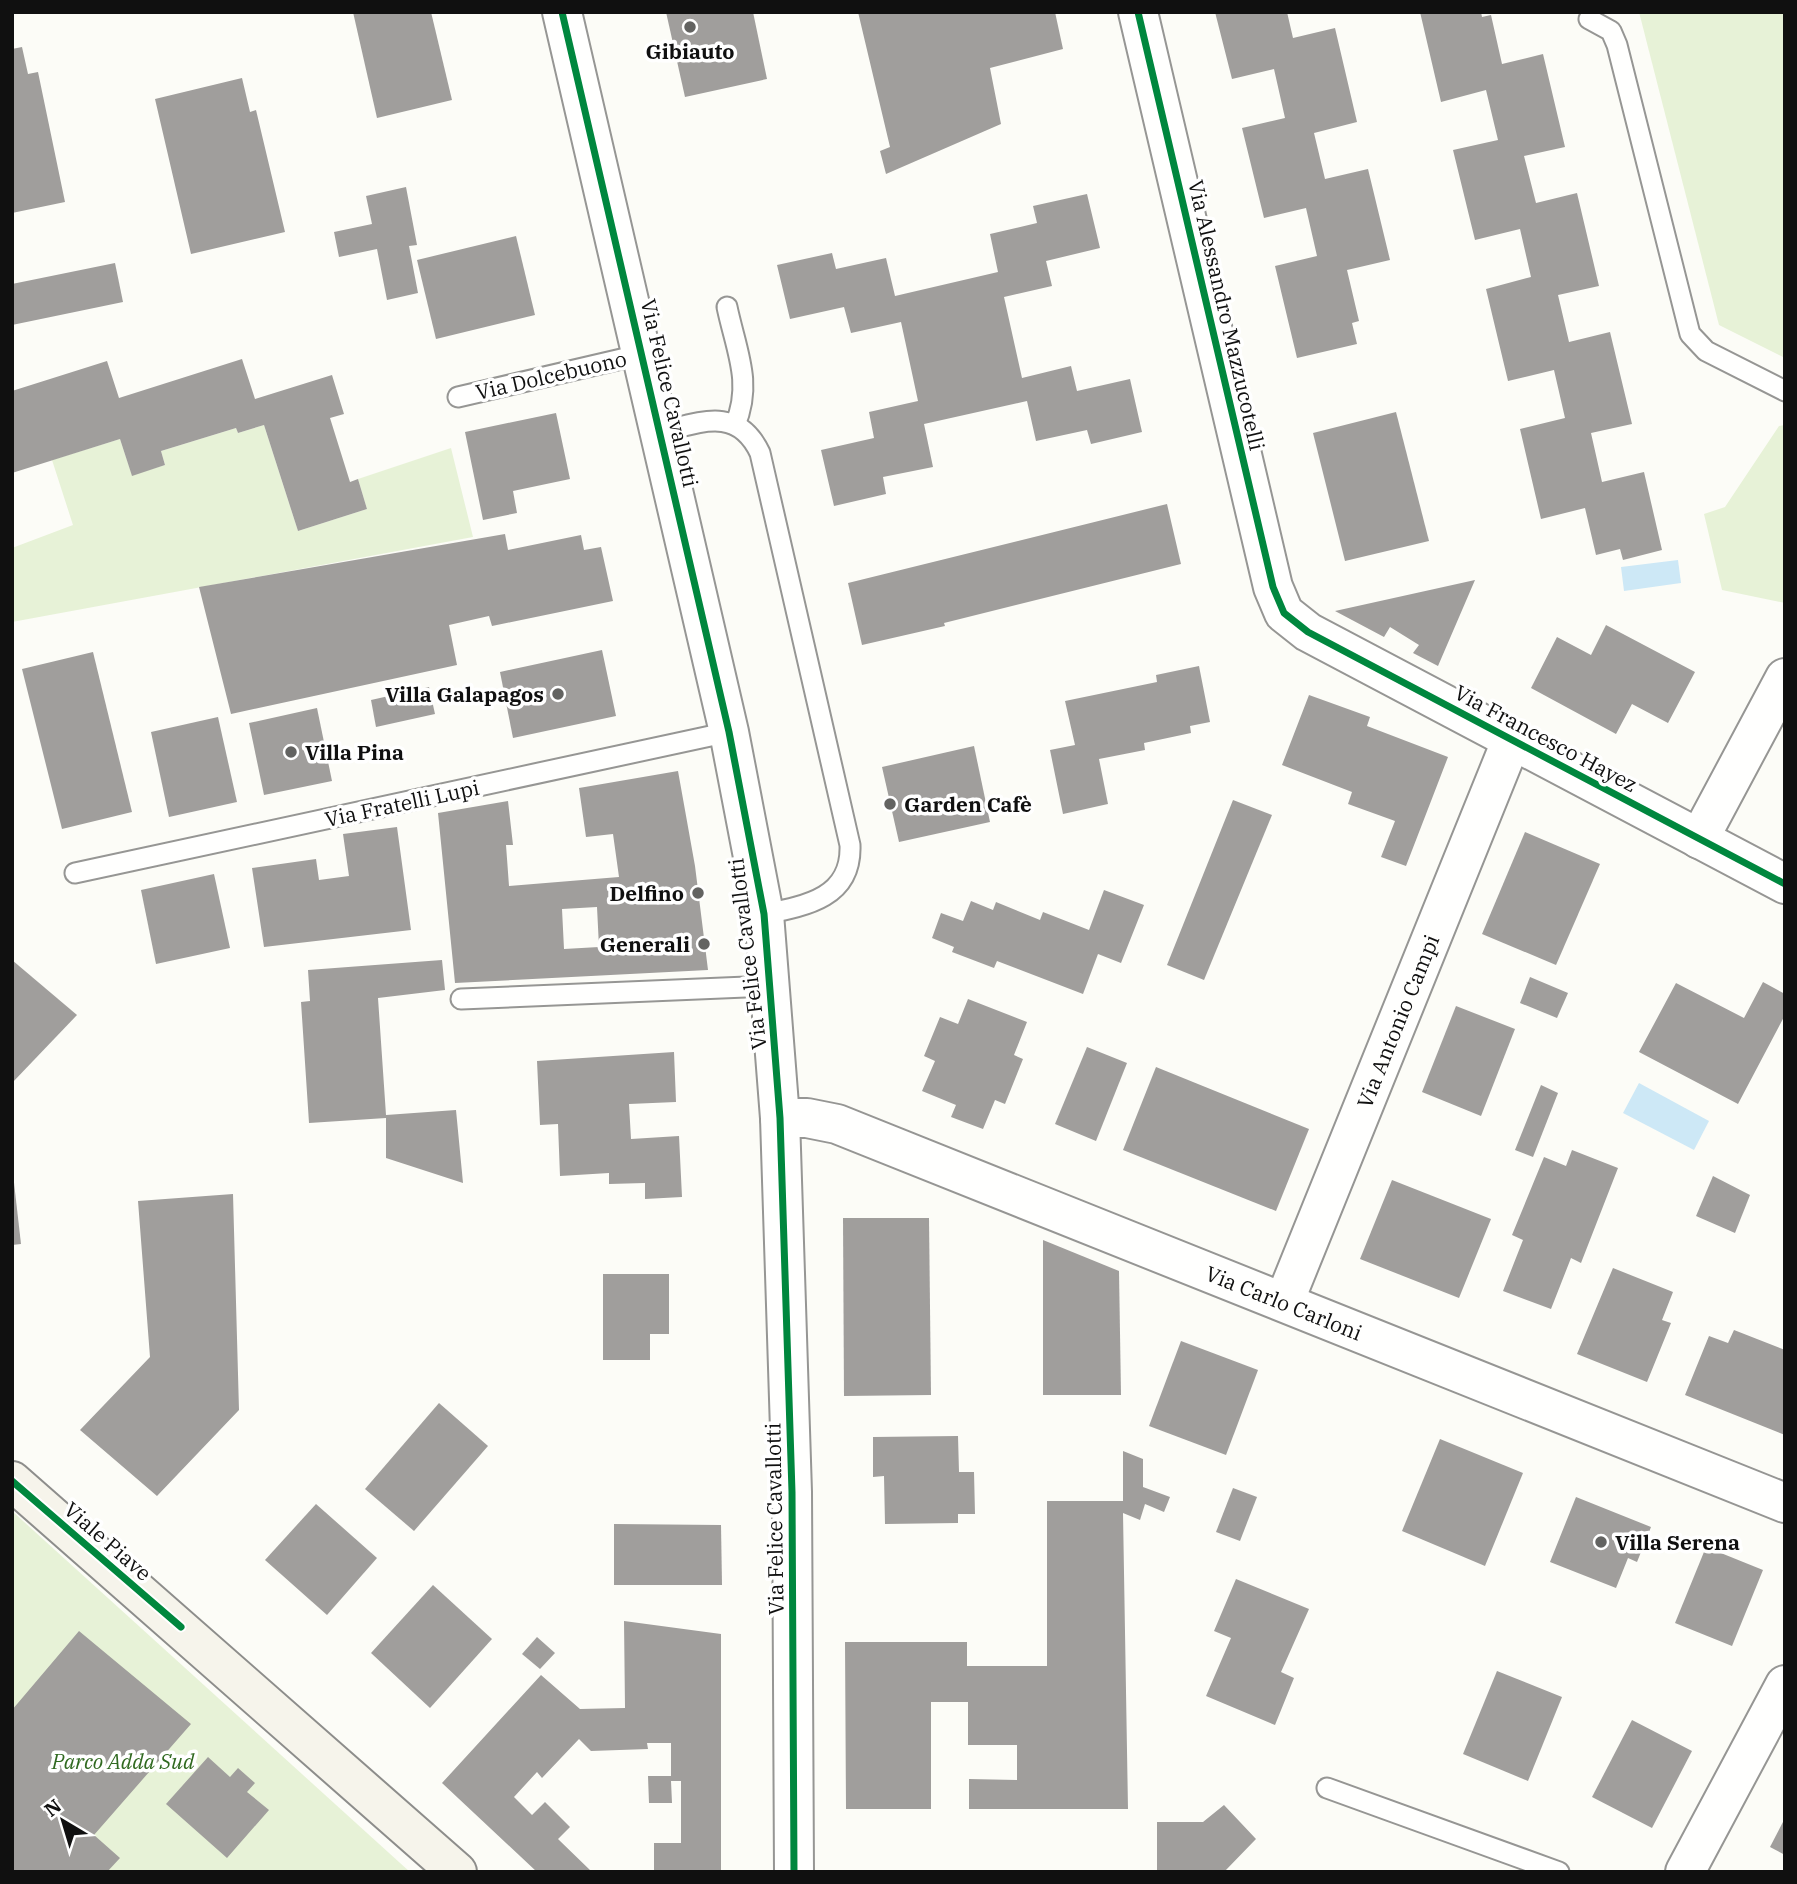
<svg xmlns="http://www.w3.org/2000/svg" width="1797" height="1884" viewBox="0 0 1797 1884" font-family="'IBM Plex Serif',serif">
	<rect width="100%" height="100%" fill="#fcfcf7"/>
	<!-- green -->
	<g fill="#e7f2d7">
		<polygon points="1639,12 1785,12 1785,358 1719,325"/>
		<polygon points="264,425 298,531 367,509 358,479 451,448 473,537 12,622 12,548 73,525 52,460 120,439 132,475 165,465 161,451 236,428 238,433"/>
		<polygon points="1785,425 1785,603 1722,590 1704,514 1725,507 1779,426"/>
		<polygon points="12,1511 410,1872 12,1872"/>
	</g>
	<!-- water -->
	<g fill="#cde8f6">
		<polygon points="1678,560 1681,583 1624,591 1621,567"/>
		<polygon points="1639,1083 1709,1121 1694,1150 1623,1113"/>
	</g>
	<!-- building -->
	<g fill="#a09e9c" fill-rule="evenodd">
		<polygon points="353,12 431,12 452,100 377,118"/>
		<polygon points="666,12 753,12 767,79 685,97"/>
		<polygon points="858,12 1055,12 1063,49 990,68 1001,124 886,174 880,151 890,147"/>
		<polygon points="1215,12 1287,12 1293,38 1335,28 1357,122 1314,133 1325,179 1368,169 1390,260 1347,270 1359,321 1352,323 1357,344 1297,358 1275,266 1317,256 1306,208 1264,218 1242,128 1285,118 1274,69 1232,79"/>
		<polygon points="1420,12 1481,12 1482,17 1491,15 1502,64 1543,54 1565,147 1524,156 1536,203 1577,193 1599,286 1558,295 1569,342 1610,332 1632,424 1591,433 1602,482 1644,472 1662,550 1623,560 1620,549 1596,555 1585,508 1541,519 1520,429 1565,418 1554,370 1508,381 1486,289 1531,277 1520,229 1475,240 1453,150 1498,140 1486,90 1441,102"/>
		<polygon points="22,47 28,74 38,72 65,202 12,213 12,49"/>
		<polygon points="242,78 250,112 256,110 285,232 191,254 155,99"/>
		<polygon points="406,187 417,245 409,246 418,293 387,300 377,249 339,257 334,232 372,224 366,196"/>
		<polygon points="1087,194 1100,248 1046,261 1052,286 1004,297 1022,378 1071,366 1077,391 1130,379 1142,432 1091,444 1087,430 1036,441 1027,401 924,424 933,467 883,477 886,494 834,506 821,450 874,438 869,412 918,401 901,322 851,333 844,307 790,319 777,265 832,253 836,269 886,258 895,296 998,272 990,234 1037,223 1033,206"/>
		<polygon points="516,236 535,315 436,339 417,260"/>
		<polygon points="115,263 123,302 12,325 12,284"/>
		<polygon points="242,359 255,399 332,375 344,414 330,418 350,482 358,479 367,509 298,531 264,425 238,433 236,428 161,451 165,465 132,476 120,439 12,473 12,391 107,361 119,398"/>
		<polygon points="1396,412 1429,541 1345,561 1313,433"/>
		<polygon points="556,413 570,479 513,491 517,513 483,520 465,432"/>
		<polygon points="1167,504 1181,564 944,623 945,626 862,645 848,583"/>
		<polygon points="505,534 508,550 581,535 584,550 601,547 613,601 492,626 489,616 449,625 457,665 231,714 199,587"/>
		<polygon points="1475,580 1438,666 1413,653 1419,645 1390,627 1384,637 1335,611"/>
		<polygon points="1606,625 1695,672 1668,723 1632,704 1616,734 1531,688 1557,637 1591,655"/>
		<polygon points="602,650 616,716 513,738 500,672"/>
		<polygon points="93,652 132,812 62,829 22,669"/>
		<polygon points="1199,666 1210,722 1190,726 1191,733 1144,743 1145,750 1099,759 1108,804 1063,814 1050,750 1075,745 1065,701 1157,682 1156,675"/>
		<polygon points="429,687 435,714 376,727 371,700"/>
		<polygon points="1309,695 1370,717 1367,726 1448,757 1406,866 1381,857 1395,821 1348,804 1352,792 1282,765"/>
		<polygon points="317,708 332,781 264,795 249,723"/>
		<polygon points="218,717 237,802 169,817 151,732"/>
		<polygon points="974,746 990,822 899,842 882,767"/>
		<path d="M678 771 695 866 708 970 455 983 438 813 508 801 513 845H506L509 886 619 877 613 834 586 837 579 788ZM597 907 599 947 564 949 562 909Z"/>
		<polygon points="1233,800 1272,815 1204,980 1167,965"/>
		<polygon points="397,827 411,930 264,947 252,868 316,859 319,880 349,876 343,834"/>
		<polygon points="1525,832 1600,864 1556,965 1482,934"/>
		<polygon points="214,874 230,948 156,964 141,890"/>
		<polygon points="1104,890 1144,905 1121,963 1098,954 1083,994 997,961 994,968 952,952 954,947 932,938 941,913 963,921 971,901 993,910 996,902 1040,920 1043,912 1089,930"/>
		<polygon points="12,960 77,1015 12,1083"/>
		<polygon points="442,960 445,990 378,998 386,1115 456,1110 463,1183 386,1158 386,1118 309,1123 301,1002 310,1001 308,970"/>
		<polygon points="1530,977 1568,993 1557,1018 1520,1003"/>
		<polygon points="1763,982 1785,994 1785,1015 1738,1104 1639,1052 1676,983 1744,1018"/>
		<polygon points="968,999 1027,1022 1014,1055 1023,1059 1005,1104 995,1100 983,1129 951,1117 956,1105 922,1091 935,1061 924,1056 940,1017 958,1024"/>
		<polygon points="1456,1006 1515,1029 1481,1116 1422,1092"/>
		<polygon points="1087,1047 1127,1063 1096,1141 1055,1124"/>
		<polygon points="674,1052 676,1102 629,1104 631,1139 679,1136 682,1197 645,1199 645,1183 609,1184 609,1173 560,1176 558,1124 540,1125 537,1061"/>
		<polygon points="1156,1067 1309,1129 1276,1211 1123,1150"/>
		<polygon points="1541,1085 1558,1093 1533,1157 1515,1150"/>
		<polygon points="1572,1150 1618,1168 1581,1263 1571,1258 1551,1309 1503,1291 1523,1240 1512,1235 1544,1157 1566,1166"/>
		<polygon points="12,1165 21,1244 12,1245"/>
		<polygon points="1713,1176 1750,1195 1735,1233 1696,1216"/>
		<polygon points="1392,1180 1491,1219 1459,1298 1360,1259"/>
		<polygon points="233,1194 239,1410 157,1496 80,1430 150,1357 138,1201"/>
		<polygon points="843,1218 929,1218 931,1395 844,1396"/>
		<polygon points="1043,1240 1119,1271 1121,1395 1043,1395"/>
		<polygon points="1613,1268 1673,1292 1662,1320 1671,1323 1647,1382 1577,1354"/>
		<polygon points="603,1274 669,1274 669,1334 650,1334 650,1360 603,1360"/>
		<polygon points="1734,1330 1785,1350 1785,1435 1685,1395 1709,1336 1728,1343"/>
		<polygon points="1181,1341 1258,1370 1226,1455 1149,1426"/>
		<polygon points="439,1403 488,1446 414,1531 365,1489"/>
		<polygon points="958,1436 959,1472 974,1472 975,1514 958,1514 958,1523 885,1524 884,1476 873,1477 873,1437"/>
		<polygon points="1440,1439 1523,1473 1485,1566 1402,1531"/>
		<polygon points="1123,1451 1143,1459 1143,1487 1170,1497 1164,1512 1145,1504 1140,1520 1123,1513 1128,1809 969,1809 969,1779 1017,1780 1017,1745 968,1745 968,1702 931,1702 931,1809 846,1809 845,1642 967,1642 967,1666 1047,1666 1047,1501 1123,1501"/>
		<polygon points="1233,1488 1257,1497 1240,1541 1216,1532"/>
		<polygon points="1576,1497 1651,1527 1637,1562 1628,1558 1616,1588 1550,1562"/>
		<polygon points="316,1504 377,1558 327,1615 265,1560"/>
		<polygon points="614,1524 721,1525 722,1585 614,1585"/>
		<polygon points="1706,1547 1763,1570 1732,1646 1675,1623"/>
		<polygon points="1236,1579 1309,1609 1281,1672 1294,1678 1275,1725 1206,1696 1231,1638 1214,1631"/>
		<polygon points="433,1585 492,1639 430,1708 371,1653"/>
		<polygon points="624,1621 721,1634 721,1872 654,1872 654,1843 681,1843 681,1781 671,1781 672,1803 649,1803 648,1776 671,1776 671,1743 647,1743 648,1749 591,1751 579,1739 542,1778 537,1772 514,1797 532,1815 545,1802 570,1827 558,1839 592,1872 537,1872 442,1783 541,1675 580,1709 625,1708"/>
		<polygon points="79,1631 191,1724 94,1835 120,1858 107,1872 12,1872 12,1710"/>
		<polygon points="537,1637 555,1653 540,1669 522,1654"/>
		<polygon points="1497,1671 1562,1697 1528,1781 1463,1754"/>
		<polygon points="1632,1720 1692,1751 1652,1828 1592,1797"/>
		<polygon points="208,1757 230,1777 238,1768 255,1783 247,1792 269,1810 227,1858 166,1804"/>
		<polygon points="1224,1805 1256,1839 1224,1872 1157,1872 1157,1822 1203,1822"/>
		<polygon points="1785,1818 1785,1855 1770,1847"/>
	</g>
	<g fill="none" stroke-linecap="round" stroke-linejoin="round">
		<!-- lane casing -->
		<g stroke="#969694" stroke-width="23">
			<g id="lane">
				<polyline points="1589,19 1611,31 1617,45 1690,334 1706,351 1785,391"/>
				<path d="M727 307C736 350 753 383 735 425"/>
				<polyline points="458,397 643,354"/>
				<path d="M661 432C701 422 738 406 760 453L850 845C852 898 806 906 764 914"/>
				<polyline points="75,873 729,732"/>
				<polyline points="461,999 772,986"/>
				<polyline points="1327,1788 1559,1872"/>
			</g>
		</g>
		<!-- street casing -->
		<g stroke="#969694" stroke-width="42">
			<g id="street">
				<polyline points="562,12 729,732 764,914 780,1118 792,1492 794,1872"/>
				<polyline points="1138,12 1273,587 1284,613 1308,632 1785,884"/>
				<polyline points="1699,839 1785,678"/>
				<path id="s1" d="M780 1118H807L837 1124 1785 1503"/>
				<path id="s2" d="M1284 1302 1512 739"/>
				<polyline points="1685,1872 1785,1685"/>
			</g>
		</g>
		<!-- secondary casing -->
		<g stroke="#8d8d8b" stroke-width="42">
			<polyline id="secondary" points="12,1481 457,1872"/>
		</g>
		<!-- lane -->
		<use href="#lane" stroke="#fffffe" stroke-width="19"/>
		<!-- street -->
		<use href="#street" stroke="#fffffe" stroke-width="38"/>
		<!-- secondary -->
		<use href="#secondary" stroke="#f6f4eb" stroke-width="38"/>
		<!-- cycleway casing -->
		<g stroke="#fff" stroke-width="11">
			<g id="cycleway">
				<polyline points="562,12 729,732 764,914 780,1118 792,1492 794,1872"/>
				<polyline points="1138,12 1273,587 1284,613 1308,632 1785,884"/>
				<polyline points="12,1481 181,1627"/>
			</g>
		</g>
		<!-- cycleway -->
		<use href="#cycleway" stroke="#00873e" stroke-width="7"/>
	</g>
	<!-- markers -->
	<g fill="#636361" stroke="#fff" stroke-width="2.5">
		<circle cx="690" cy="27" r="7"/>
		<circle cx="558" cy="694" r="7"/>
		<circle cx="291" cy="752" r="7"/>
		<circle cx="890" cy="804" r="7"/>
		<circle cx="698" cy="893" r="7"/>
		<circle cx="704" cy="944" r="7"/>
		<circle cx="1601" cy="1542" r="7"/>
	</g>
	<g text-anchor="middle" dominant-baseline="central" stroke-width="7" stroke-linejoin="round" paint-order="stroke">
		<!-- poi labels -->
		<g font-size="21" font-weight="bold" fill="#101010" stroke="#fff" text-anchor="end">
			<text x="690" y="51" text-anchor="middle">Gibiauto</text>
			<text x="544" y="694">Villa Galapagos</text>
			<text x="305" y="752" text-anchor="start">Villa Pina</text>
			<text x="904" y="804" text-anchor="start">Garden Cafè</text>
			<text x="684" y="893">Delfino</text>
			<text x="690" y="944">Generali</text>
			<text x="1615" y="1542" text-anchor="start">Villa Serena</text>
		</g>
		<!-- street labels -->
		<g font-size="21" fill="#101010" stroke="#fff">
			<text transform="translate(1227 315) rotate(77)">Via Alessandro Mazzucotelli</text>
			<text transform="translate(551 375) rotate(-13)">Via Dolcebuono</text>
			<text transform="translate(670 393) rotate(77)">Via Felice Cavallotti</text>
			<text transform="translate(1546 738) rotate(28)">Via Francesco Hayez</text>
			<text transform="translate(402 803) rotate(-12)">Via Fratelli Lupi</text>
			<text transform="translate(747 954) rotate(-97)">Via Felice Cavallotti</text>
			<text stroke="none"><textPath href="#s2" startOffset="303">Via Antonio Campi</textPath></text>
			<text stroke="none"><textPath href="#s1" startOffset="539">Via Carlo Carloni</textPath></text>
			<text transform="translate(774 1519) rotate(-91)">Via Felice Cavallotti</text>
			<text transform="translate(108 1541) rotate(41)">Viale Piave</text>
		</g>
		<!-- park labels -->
		<g font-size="21" font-style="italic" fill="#306920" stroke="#fff">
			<text x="123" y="1761">Parco Adda Sud</text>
		</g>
	</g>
	<!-- border -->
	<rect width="1797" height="1884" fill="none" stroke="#101010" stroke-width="28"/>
	<!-- north arrow -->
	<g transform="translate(63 1821) rotate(322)" stroke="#ffffff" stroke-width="5" paint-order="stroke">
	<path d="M0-5L12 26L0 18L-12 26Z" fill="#101010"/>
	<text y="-10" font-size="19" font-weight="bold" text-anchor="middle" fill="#101010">N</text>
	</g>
</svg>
